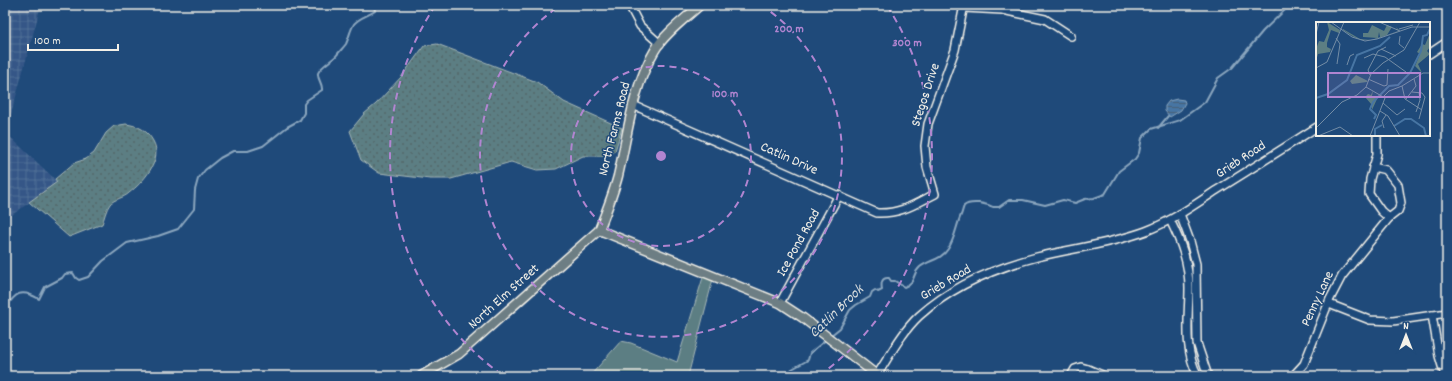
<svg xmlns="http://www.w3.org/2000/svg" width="1452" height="381" viewBox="0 0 1452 381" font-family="Dekko,sans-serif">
	<defs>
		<pattern id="industrial-grid" width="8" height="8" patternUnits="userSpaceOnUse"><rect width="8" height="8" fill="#345787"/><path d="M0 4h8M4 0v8" fill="none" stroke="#527098"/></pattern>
		<pattern id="grass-dots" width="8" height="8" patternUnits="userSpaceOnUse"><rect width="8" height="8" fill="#5c7e83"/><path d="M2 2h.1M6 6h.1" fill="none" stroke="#536668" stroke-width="1.8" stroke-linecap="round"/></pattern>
		<pattern id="water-rules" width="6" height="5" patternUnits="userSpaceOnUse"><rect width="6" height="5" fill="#4775a3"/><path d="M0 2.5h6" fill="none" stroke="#485e74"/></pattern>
	</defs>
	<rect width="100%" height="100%" fill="#1f4a7a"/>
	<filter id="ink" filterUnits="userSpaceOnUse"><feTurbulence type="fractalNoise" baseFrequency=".025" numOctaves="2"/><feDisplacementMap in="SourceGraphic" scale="8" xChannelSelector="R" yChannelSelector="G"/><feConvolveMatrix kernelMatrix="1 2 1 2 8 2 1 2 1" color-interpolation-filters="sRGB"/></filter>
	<g filter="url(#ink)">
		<!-- industrial -->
		<polygon fill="url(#industrial-grid)" points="5,5 41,5 6,133 58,182 5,220"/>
		<!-- grass -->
		<g fill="url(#grass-dots)" stroke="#a8b8b6">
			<polygon points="437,44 537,82 564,102 622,128 615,151 603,156 583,156 556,169 537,170 511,162 451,179 430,179 379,173 361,160 350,131 364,114 376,104 402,76 424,46"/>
			<path d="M126 124C139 126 147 130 153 141 164 160 142 183 129 193 124 198 114 199 110 204 106 209 104 219 102 224L69 237 29 202 57 182 55 179 74 163 86 159 94 153 106 133 114 126Z"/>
		</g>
		<!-- park -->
		<polygon fill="#5c7e83" stroke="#a8b8b6" points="705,271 714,275 688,376 590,376 621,341 631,343 677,362"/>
		<!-- water -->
		<polygon fill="url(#water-rules)" stroke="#8ca7bf" points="1177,99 1184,100 1185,103 1181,110 1170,117 1165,111 1165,106 1169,101"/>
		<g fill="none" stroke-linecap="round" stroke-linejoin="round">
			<!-- stream -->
			<g stroke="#8ca7bf" stroke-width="2">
				<polyline points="1158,128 1168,116"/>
				<path d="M5 309C15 293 21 288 39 299L45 287 62 278 65 274 73 273 76 278 79 280 88 277 103 261 127 243 158 236 178 229 194 209 195 190 198 179 205 170 220 158 233 151H248L263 146 287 127 300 120 304 113V104L307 100 322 90C323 84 317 79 318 73 320 67 331 61 336 56 339 52 343 48 346 44 349 38 350 30 354 24 360 17 368 16 375 11L374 5"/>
				<path d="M830 336 840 328 850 310 856 305 870 297 872 292 875 290 878 292 882 290C881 284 881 277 889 278L891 281H895L904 287C917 282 911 275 920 267 929 260 941 260 948 249 955 239 956 226 961 215 962 213 963 208 964 206 968 202 974 203 979 203 985 204 988 204 993 207H999L1009 200H1023L1045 205 1063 200 1075 203 1085 199 1094 198 1105 194 1119 171 1135 159 1139 153 1142 138 1151 129 1180 120 1205 102 1218 78 1232 68 1263 31 1290 5"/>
				<polyline points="786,376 792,369 808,360 810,353 827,339"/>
			</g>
			<!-- minor casing -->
			<g stroke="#f4f1e8" stroke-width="10">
				<g id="minor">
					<polyline points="629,5 640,26 660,44"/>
					<polyline points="964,8 1002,10 1045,19 1071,36"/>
					<polyline points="1429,54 1447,42"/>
					<path d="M633 105 877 213C901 214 915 204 935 194L927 167 925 146 928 124 955 50 964 5"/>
					<polyline points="1373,167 1386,170 1398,185 1401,203 1398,211 1389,218"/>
					<polyline points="1180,214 1190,241 1196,264 1197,343 1208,376"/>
					<path d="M1170 220C1181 242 1189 263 1189 288 1189 317 1183 349 1198 376"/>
					<polyline points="780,303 839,195"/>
					<polyline points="1329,304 1370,320 1393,321 1447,313"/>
					<polyline points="1432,315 1439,356 1445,376"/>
					<polyline points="1088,369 1105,376"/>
					<path d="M877 375C890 355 902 332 919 316 952 286 995 268 1037 257 1074 248 1111 244 1146 231 1172 221 1194 205 1217 190 1251 169 1284 148 1317 127"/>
					<polyline points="1071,376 1075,369 1081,367 1088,369 1091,376"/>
					<polyline points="1293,376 1304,364 1330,299 1342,276 1389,218 1381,211 1369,194 1370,179 1377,154 1377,135"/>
				</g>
			</g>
			<!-- major casing -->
			<g stroke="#f4f1e8" stroke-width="11">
				<g id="major">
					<polyline points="599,230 780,303 803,318 878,376"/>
					<path d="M421 376 459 354 599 230C606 212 613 195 618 176 628 134 632 88 655 50 664 34 686 18 700 5"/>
				</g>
			</g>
			<!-- minor -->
			<use href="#minor" stroke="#1f4a7a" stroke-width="7"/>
			<!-- major -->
			<use href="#major" stroke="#6d7e84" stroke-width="8"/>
		</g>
	</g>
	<!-- distance rings -->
	<g fill="none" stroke="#b185d1" stroke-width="2" stroke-dasharray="7 5">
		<circle cx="661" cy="156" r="90"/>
		<path d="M761 5A181 181 0 1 1 561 5"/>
		<path d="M502 375A271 271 0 0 1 435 6M887 6A271 271 0 0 1 820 375"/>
	</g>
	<g text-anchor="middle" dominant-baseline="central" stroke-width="3" stroke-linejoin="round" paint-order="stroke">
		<!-- street labels -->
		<g font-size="14" fill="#f4f1e8" stroke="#1f4a7a">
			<text transform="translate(926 95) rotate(-72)">Stegos Drive</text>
			<text transform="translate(615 129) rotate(-76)">North Farms Road</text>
			<text transform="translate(789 159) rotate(24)">Catlin Drive</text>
			<text transform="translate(1241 160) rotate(-33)">Grieb Road</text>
			<text transform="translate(799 243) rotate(-61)">Ice Pond Road</text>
			<text transform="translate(946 283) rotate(-31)">Grieb Road</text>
			<text transform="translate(504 297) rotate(-42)">North Elm Street</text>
			<text transform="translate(1318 299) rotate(-65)">Penny Lane</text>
		</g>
		<!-- water labels -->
		<g font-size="15" font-style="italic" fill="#dadede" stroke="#1f4a7a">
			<text transform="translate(837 312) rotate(-44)">Catlin Brook</text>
		</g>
	</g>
	<!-- overview -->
	<g transform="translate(1316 22)">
		<rect width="114" height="114" fill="#1f4a7a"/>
		<path d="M56 3 68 9 71 3 76 5 71 13 82 9 80 5 83 8V9L60 17 55 18H45L38 15 33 12 27 8V7L44 17 55 18 64 15 63 10 62 16 47 15V11H52ZM40 53 52 59 51 60 36 62 34 59Z" fill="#5c7e83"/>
		<path d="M11 0 24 8 23 11 15 8 11 21V25L15 27 14 30 2 32 0 39V27L3 19 8 20 13 8Z" fill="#5c7e83"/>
		<path d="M114 11V25L111 29 114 32 102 42 106 51 99 44 104 32 101 30 106 22 109 23ZM57 68 56 74 61 77 56 88V83L49 75 52 72 55 73Z" fill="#5c7e83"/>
		<path fill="none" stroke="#4775a3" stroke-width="2" d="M0 76 12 72 31 58 41 33 64 24 74 15M58 97 60 93 54 87 57 80 73 64 82 63 94 51 105 29 107 14 111 13 114 7M78 104 89 97H95L108 106 110 114M59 114V107L66 103"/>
		<path fill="none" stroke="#748da6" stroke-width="1" d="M15 0 36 15 49 19 61 17 96 5H114M63 0 84 9M83 7 97 3M0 12 3 0M84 14 83 22 88 26M20 16 24 22 21 42M65 27 80 34M48 36 57 32 69 35 90 50M31 43 34 34 38 32M0 46 11 40 28 0M54 53 52 48 62 29 70 25M52 57 68 64 71 63 72 47M86 64 89 77 106 88M50 65 55 52 67 41 88 28 104 0M50 65 69 76 54 114M96 70 106 71 109 75 103 97M68 74 73 69 86 64 107 51H114M90 77 100 64 98 57M67 81 81 93 89 87M64 89 72 94 84 114M100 90 104 78 103 70M0 106 26 80 41 73 50 65M68 106 66 99 70 93M2 114 24 105 37 114"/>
		<path fill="#b185d1" fill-opacity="0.15" stroke="#b185d1" stroke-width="2" d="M12 51H104V75H12Z"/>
		<rect width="114" height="114" fill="none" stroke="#f4f1e8" stroke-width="2"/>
	</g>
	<circle cx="661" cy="156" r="6" fill="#b185d1" stroke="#1f4a7a" stroke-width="2"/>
	<g font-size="12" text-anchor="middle" font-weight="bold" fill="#b185d1" stroke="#1f4a7a" stroke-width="3" stroke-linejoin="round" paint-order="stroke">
		<text x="789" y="32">200 m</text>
		<text x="907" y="46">300 m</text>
		<text x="725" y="97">100 m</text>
	</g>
	<!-- margin -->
	<rect width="1452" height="381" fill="none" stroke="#1f4a7a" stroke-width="20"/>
	<rect x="10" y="10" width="1432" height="361" fill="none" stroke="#f4f1e8" stroke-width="1.5" filter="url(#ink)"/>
	<!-- north arrow -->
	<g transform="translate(1406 335)" stroke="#1f4a7a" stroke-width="3" paint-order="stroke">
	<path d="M0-3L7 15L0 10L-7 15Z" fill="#f4f1e8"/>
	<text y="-6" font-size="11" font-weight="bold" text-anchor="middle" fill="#f4f1e8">N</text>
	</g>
	<!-- scale -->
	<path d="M28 44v6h90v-6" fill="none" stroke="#f4f1e8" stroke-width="2"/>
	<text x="34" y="44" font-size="12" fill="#f4f1e8" stroke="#1f4a7a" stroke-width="3" paint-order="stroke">100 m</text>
</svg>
